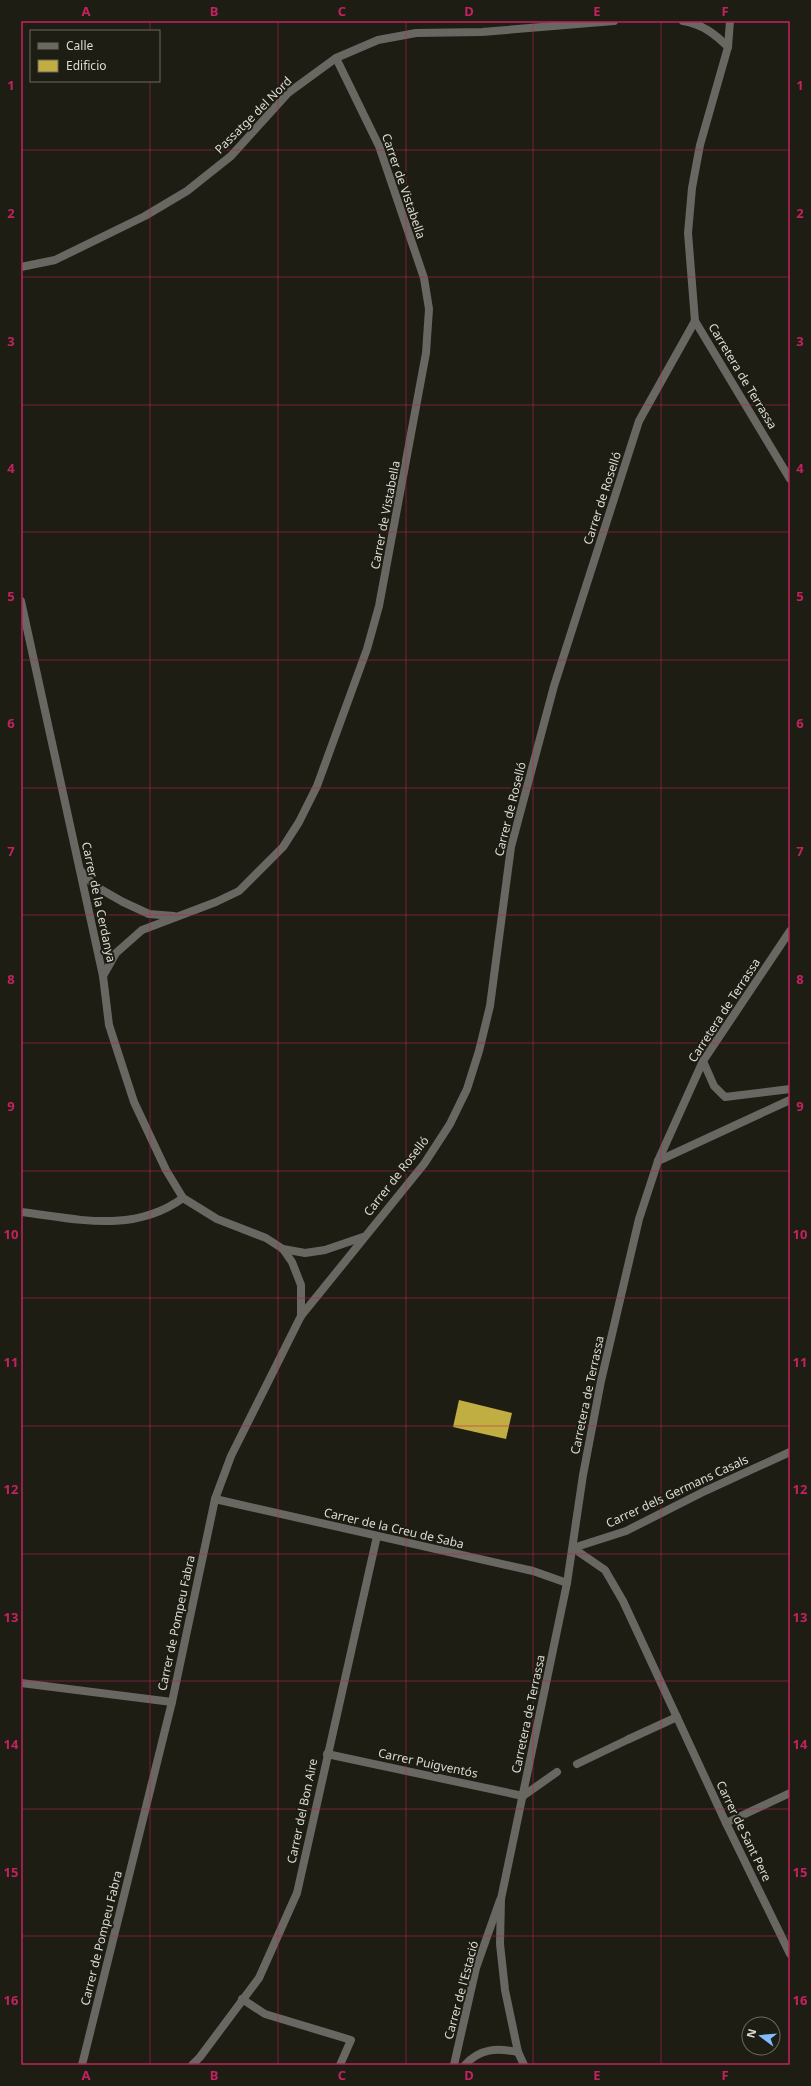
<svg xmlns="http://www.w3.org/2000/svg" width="811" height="2086" viewBox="0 0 811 2086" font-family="'Noto Sans',sans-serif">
	<rect width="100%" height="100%" fill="#1e1d13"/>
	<!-- building -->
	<polygon fill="#c0ae42" points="459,1400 512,1413 506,1439 453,1427"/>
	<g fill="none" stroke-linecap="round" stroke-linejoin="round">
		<!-- service -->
		<polyline stroke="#686762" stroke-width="8" points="242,1999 265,2014 351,2040 340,2065"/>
		<!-- pedestrian -->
		<g stroke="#686762" stroke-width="8">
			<polyline points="577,1764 629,1739"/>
			<polyline points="523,1796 557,1772"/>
		</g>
		<!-- minor -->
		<g stroke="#686762" stroke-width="8">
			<path d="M683 21C702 24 715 34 728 47"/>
			<polyline points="21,267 55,260 145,216 187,191 231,156 288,93 336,58 378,40 416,33 482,32 614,21"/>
			<polyline points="21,601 103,976 109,1025 134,1102 166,1170 183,1198 217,1219 266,1238 283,1249 292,1262 301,1285 301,1316"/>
			<polyline points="80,870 95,886 123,902 149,914 174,916"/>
			<polyline points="103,976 116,953 142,930 216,902 239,891 283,847 299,822 317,786 367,649 379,606 426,353 429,309 424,278 379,146 336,58"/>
			<polyline points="703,1061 714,1086 725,1097 790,1089"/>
			<polyline points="658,1161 790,1100"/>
			<path d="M21 1212C78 1219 133 1234 183 1198"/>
			<polyline points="283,1249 305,1253 325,1250 363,1237"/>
			<polyline points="215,1499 533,1571 567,1583"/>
			<polyline points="573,1548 605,1570 623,1601 726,1823 790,1954"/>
			<polyline points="573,1548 626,1531 705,1491 790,1452"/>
			<polyline points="21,1683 172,1702"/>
			<polyline points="629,1739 677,1717"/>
			<polyline points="327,1754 523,1796"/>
			<polyline points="726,1823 790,1793"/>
			<polyline points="82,2065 172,1702 215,1499 231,1456 301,1316 424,1164 450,1124 467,1089 479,1051 490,1006 511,847 554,686 639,421 695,321"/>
			<polyline points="192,2065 200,2057 259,1978 297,1893 377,1536"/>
			<polyline points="454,2065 476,1968 500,1900"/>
			<path d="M465 2065C480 2048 497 2048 518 2052"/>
		</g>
		<!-- tertiary -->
		<g stroke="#686762" stroke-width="8">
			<polyline points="730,21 728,47 700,145 692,188 688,233 695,321 790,479"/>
			<polyline points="524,2065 518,2052 505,1990 500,1944 501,1899 567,1583 583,1475 601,1381 639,1219 658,1161 703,1061 790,931"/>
		</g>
	</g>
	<!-- grid -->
	<path fill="none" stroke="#c32261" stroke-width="1" stroke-opacity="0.55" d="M150 21V31M278 21V2065M406 21V2065M533 21V2065M661 21V2065M150 81V2065M21 150H790M21 277H790M21 405H790M21 532H790M21 660H790M21 788H790M21 915H790M21 1043H790M21 1171H790M21 1298H790M21 1426H790M21 1554H790M21 1681H790M21 1809H790M21 1936H790"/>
	<g text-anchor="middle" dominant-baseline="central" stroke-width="4" stroke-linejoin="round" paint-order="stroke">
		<!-- street labels -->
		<g font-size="12" fill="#dcdbd5" stroke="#1e1d13">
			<text transform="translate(253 115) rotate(-45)">Passatge del Nord</text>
			<text transform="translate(404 186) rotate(71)">Carrer de Vistabella</text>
			<text transform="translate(743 376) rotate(59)">Carretera de Terrassa</text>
			<text transform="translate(602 498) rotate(-72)">Carrer de Roselló</text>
			<text transform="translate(385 515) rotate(-79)">Carrer de Vistabella</text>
			<text transform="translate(510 809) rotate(-76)">Carrer de Roselló</text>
			<text transform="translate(99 902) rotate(78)">Carrer de la Cerdanya</text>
			<text transform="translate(724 1010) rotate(-57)">Carretera de Terrassa</text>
			<text transform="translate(396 1176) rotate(-52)">Carrer de Roselló</text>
			<text transform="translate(587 1395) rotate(-78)">Carretera de Terrassa</text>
			<text transform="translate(677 1491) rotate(-25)">Carrer dels Germans Casals</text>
			<text transform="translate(394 1528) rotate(13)">Carrer de la Creu de Saba</text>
			<text transform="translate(176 1623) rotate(-78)">Carrer de Pompeu Fabra</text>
			<text transform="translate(528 1714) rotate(-78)">Carretera de Terrassa</text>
			<text transform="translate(428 1763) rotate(12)">Carrer Puigventós</text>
			<text transform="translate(302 1811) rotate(-78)">Carrer del Bon Aire</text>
			<text transform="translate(744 1831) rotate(64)">Carrer de Sant Pere</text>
			<text transform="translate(101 1938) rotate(-76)">Carrer de Pompeu Fabra</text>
			<text transform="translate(461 1990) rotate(-75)">Carrer de l'Estació</text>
		</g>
	</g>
	<!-- border -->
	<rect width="811" height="2086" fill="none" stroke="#1e1d13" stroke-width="44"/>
	<!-- legend -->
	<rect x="30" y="30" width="130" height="52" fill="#1e1d13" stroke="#6a6961"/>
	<rect x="38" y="43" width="20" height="6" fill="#686762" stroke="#6a6961"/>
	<text x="66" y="50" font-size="12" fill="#dcdbd5">Calle</text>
	<rect x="38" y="60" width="20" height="12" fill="#c0ae42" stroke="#6a6961"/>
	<text x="66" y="70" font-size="12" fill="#dcdbd5">Edificio</text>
	<!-- north arrow -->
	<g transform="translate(761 2036) rotate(286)"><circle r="19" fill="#1e1d13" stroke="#6a6961"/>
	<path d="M0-3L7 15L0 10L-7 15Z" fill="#81bdfa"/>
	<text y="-6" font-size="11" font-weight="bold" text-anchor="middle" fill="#dcdbd5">N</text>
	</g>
	<rect x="22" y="22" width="767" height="2042" fill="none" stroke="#c32261" stroke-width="1.5"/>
	<g font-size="13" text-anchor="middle" font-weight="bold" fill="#c32261">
		<text x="86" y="16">A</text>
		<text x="214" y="16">B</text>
		<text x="342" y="16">C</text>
		<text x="469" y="16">D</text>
		<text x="597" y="16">E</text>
		<text x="725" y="16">F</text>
		<text x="11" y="90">1</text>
		<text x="800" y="90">1</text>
		<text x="11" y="218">2</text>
		<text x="800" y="218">2</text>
		<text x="11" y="346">3</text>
		<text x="800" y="346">3</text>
		<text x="11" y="473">4</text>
		<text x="800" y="473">4</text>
		<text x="11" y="601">5</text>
		<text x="800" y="601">5</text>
		<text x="11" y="728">6</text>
		<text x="800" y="728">6</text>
		<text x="11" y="856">7</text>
		<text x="800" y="856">7</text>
		<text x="11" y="984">8</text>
		<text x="800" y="984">8</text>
		<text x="11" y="1111">9</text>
		<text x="800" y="1111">9</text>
		<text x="11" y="1239">10</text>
		<text x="800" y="1239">10</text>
		<text x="11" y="1367">11</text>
		<text x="800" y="1367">11</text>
		<text x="11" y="1494">12</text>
		<text x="800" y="1494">12</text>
		<text x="11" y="1622">13</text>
		<text x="800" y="1622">13</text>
		<text x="11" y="1749">14</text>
		<text x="800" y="1749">14</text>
		<text x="11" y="1877">15</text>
		<text x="800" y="1877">15</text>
		<text x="11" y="2005">16</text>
		<text x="800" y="2005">16</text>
		<text x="86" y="2080">A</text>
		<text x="214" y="2080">B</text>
		<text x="342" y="2080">C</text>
		<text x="469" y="2080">D</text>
		<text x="597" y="2080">E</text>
		<text x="725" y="2080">F</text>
	</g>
</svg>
